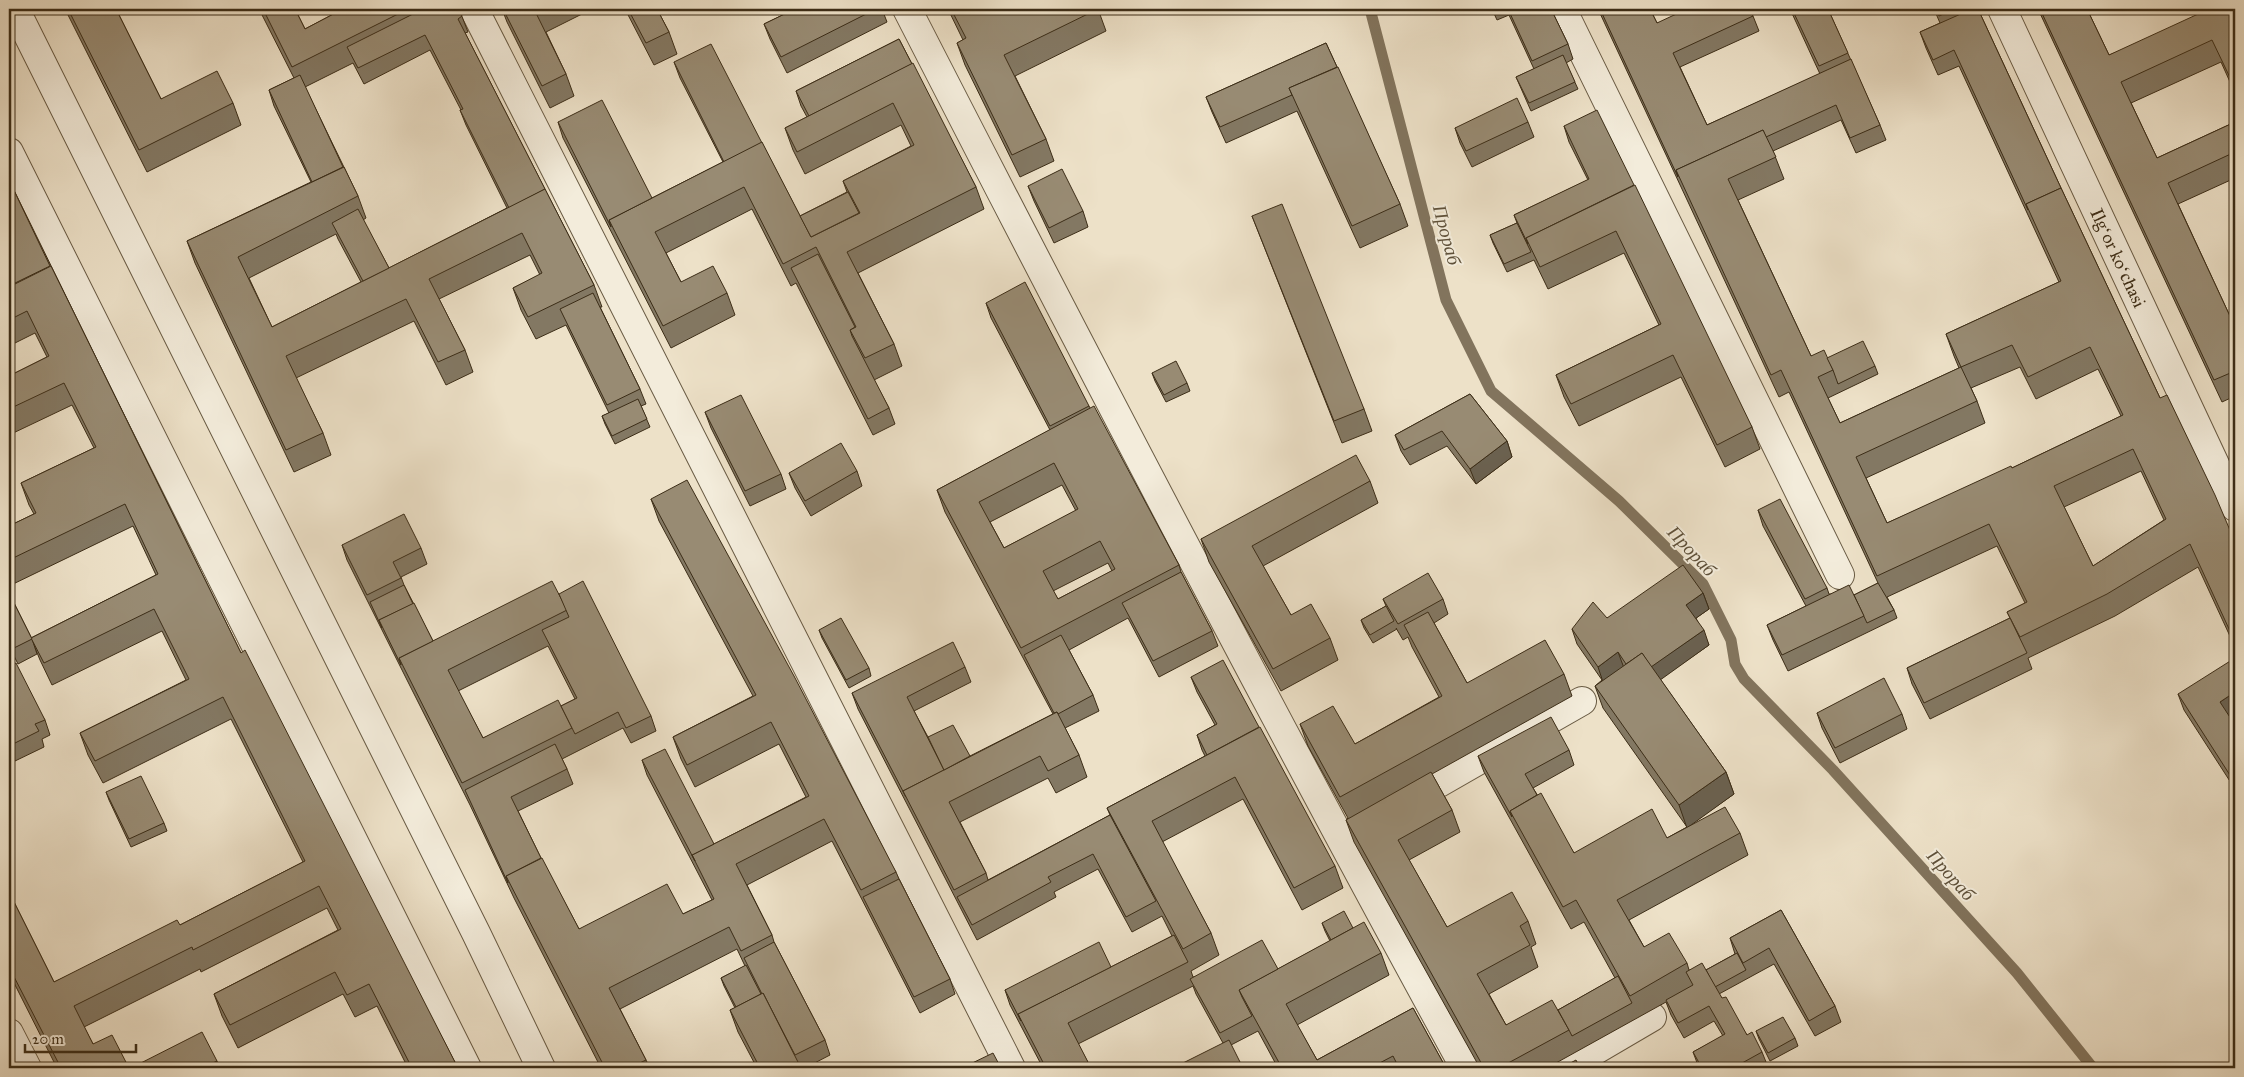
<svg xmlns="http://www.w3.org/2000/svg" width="2244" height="1077" viewBox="0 0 2244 1077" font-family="'IM FELL Great Primer',serif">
	<rect width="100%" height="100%" fill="#ede1c8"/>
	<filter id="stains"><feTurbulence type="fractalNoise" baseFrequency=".004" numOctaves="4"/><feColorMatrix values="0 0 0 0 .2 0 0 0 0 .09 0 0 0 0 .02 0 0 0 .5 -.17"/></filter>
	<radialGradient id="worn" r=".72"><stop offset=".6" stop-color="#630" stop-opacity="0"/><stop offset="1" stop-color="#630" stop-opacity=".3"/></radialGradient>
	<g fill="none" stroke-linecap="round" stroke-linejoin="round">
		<!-- stream -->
		<polyline stroke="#82745d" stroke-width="11" points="1370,9 1446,300 1491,391 1619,501 1703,584 1731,640 1735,664 1744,679 1833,770 2017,973 2093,1068"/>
		<!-- minor casing -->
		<g stroke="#685a43" stroke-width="30">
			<g id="minor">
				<polyline points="15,9 476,933 541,1068"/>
				<polyline points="474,9 1011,1068"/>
				<path d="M907 9C1089 364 1273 718 1465 1068"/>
				<polyline points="1562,9 1840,575"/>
				<polyline points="2002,9 2235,507"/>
				<polyline points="9,152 467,1068"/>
				<polyline points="1404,803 1582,701"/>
				<polyline points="9,1033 27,1068"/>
				<polyline points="1565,1068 1652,1017"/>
			</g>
		</g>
		<!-- minor -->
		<use href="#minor" stroke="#f3ecdb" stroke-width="28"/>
	</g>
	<!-- wall -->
	<g fill="#837863" stroke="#3c2d17" fill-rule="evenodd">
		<polygon points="65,9 122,9 117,11 161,99 233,103 241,125 147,172"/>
		<path d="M259 9H295L305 29 343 9H459L468 32 465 33 594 285 602 307H600L640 389 646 404 641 406 650 427 615 444 605 424 602 416 609 413 566 325 536 339 521 310 513 288 540 275 530 255 439 299 465 350 473 372 446 385 414 321 296 378 323 433 331 455 294 472 195 263 187 241 311 182 274 106 269 90 294 78ZM430 50 461 110H460L466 125 507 208 389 268 363 220 366 218 358 196 305 87 353 63 364 84ZM336 234 338 239 361 282 272 327 249 278Z"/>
		<polygon points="502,9 592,9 546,32 566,74 574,96 550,108 507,22"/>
		<polygon points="625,9 657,9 669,32 677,54 654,65"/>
		<polygon points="795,9 882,9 887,22 787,73 770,39 764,24"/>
		<polygon points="948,9 1098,9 1106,31 1015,76 1046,139 1054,161 1020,177 965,65 957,43 963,40"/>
		<polygon points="1492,9 1551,9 1568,44 1573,59 1566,63 1578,89 1531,111 1516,77 1534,69 1509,15 1497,20"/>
		<path d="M1598 9H1650L1657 23 1753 16 1759 31 1680 67 1707 125 1820 74 1790 9H1828L1880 125 1886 140 1856 153 1841 120 1773 151 1784 179 1738 200 1811 356 1827 358 1875 366 1878 374 1828 398 1840 423 1959 368 1954 356 1946 334 2059 282 1959 66 1938 75 1926 48 1920 32 1940 23 1934 9H1978L2061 188 2160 398 2235 542V647L2198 567 2115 616 2028 658 2032 669 1930 719 1912 684 1907 668 2010 618 2007 612 2025 603 1997 546 1887 597 1894 610 1897 618 1788 671 1773 640 1767 625 1806 606 1763 526 1758 510 1827 588 1829 594 1854 595 1878 583 1789 392 1779 397ZM2020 367 2036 399 2098 369 2121 416 2012 468 1887 523 1866 478 1985 423 1977 401 1971 388ZM2141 471 2164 520 2093 566 2064 507Z"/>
		<polygon points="2038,9 2087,9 2109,55 2235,9 2235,93 2221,62 2131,103 2157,158 2235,122 2235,178 2178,204 2235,327 2235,396 2222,402"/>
		<polygon points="899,39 976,187 984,209 858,273 894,344 902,366 874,380 889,408 895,424 873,435 796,283 791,286 752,209 666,253 681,282 727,293 735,315 671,348 563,138 558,122 652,198 723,162 680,78 674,62 762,143 800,216 847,192 843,181 911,146 901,125 805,174 793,150 785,128 807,117 801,106 796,91"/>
		<polygon points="1326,43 1400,204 1408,226 1360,248 1297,111 1226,143 1212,112 1206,97"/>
		<polygon points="1528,122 1534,137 1472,167 1460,143 1455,128"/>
		<polygon points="1564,126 1752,427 1760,449 1725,467 1681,377 1579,426 1564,397 1556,375 1659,325 1624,253 1548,289 1534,260 1507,272 1493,243 1490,235 1517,223 1514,215 1588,180 1569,142"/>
		<polygon points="9,180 241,653 458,1068 408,1068 377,1006 355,1017 343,994 238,1048 222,1016 214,994 338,930 327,908 201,972 200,969 84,1027 93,1044 129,1068 57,1068 9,973 9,892 54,982 180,925 303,862 231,719 103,783 88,755 80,733 186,680 162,631 52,685 40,660 31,638 156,575 133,526 9,586 9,526 34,514 29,505 21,483 94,448 72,405 9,435 9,376 47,357 35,333 9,346 9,287 12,285 9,279"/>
		<polygon points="1028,186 1083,211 1088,227 1054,243 1034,201"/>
		<polygon points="1252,216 1364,409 1372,431 1342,443"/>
		<path d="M986 303 1089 406 1179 565 1181 572 1212 631 1218 646 1159 677 1128 618 1069 650 1093 695 1099 711 1065 728 1079 755 1087 777 1056 793 1048 778 960 822 986 873 988 880 1110 815 1107 808 1205 756 1202 750 1197 735 1215 725 1197 692 1191 677 1335 866 1343 888 1302 910 1243 799 1162 842 1211 933 1219 955 1191 971 1193 977 1278 969 1330 941 1325 931 1322 923 1353 928 1381 953 1389 975 1297 1025 1317 1060 1413 1008 1446 1068H1278L1258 1031 1231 1045 1223 1043 1196 994 1193 986 1078 1044 1091 1068H1043L1010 1005 1005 990 1111 967 1172 936 1162 916 1132 932 1098 869 1054 892 1056 897 977 940 858 709 852 693 965 667 971 682 914 711 928 737 970 756 1053 714 945 512 937 490 1050 430 991 318ZM1062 485 1076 511 1004 548 990 522ZM1108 563 1112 571 1058 599 1053 591Z"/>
		<polygon points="1152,373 1187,383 1190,391 1166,402 1155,381"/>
		<polygon points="1470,394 1507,441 1512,457 1476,484 1447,446 1410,465 1401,451 1395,435"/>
		<polygon points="705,412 781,474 786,489 750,506 711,428"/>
		<polygon points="857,471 862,486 811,516 795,488 789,473"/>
		<polygon points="1370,481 1378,503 1263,566 1291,615 1330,638 1338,660 1281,691 1209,562 1201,539"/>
		<path d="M651 499 896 872 899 879 950 979 955 994 920 1013 832 841 747 885 772 935 774 942 825 1040 830 1055 805 1068H757L738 1032 730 1010 735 1008 724 986 721 978 745 966 737 949 620 1009 646 1060 650 1068H601L514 898 470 805 407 680 347 560 342 545 421 548 427 564 401 577 404 585 433 641 559 594 651 716 656 731 631 743 623 728 562 759 567 769 573 784 518 811 541 858 579 929 683 914 712 900 647 775 642 760 714 844 806 797 779 744 695 787 681 759 673 737 753 696 659 521ZM548 646 575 699 561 706 483 738 458 691Z"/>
		<polygon points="9,593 32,639 37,654 18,664 9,646"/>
		<polygon points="1703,593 1709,609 1696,618 1709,645 1660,679 1726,772 1734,794 1687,827 1740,833 1748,855 1629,920 1644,947 1687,963 1689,970 1706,970 1735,954 1730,938 1781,910 1835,1006 1841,1022 1815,1036 1774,964 1719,994 1747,1035 1762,1052 1768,1067 1766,1068 1699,1068 1693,1052 1723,1036 1714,1021 1684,1038 1671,1015 1666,1002 1547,1068 1480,1068 1354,842 1346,820 1348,818 1308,746 1300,724 1355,744 1439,697 1412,647 1408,637 1403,640 1396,628 1397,629 1373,643 1364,628 1361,620 1386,606 1383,599 1443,599 1448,614 1434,623 1467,683 1564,674 1572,696 1432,774 1452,810 1460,832 1409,860 1447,927 1528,921 1536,944 1531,947 1538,967 1489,994 1506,1025 1558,1010 1615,978 1584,922 1571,929 1484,772 1478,756 1569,750 1574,765 1533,788 1574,853 1667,838 1687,827 1603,708 1595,686 1602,680 1577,644 1572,629 1607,618"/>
		<polygon points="819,630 869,668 871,676 849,688 822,638"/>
		<polygon points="9,666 45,720 50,735 42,739 44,747 15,761 9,749"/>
		<polygon points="2178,694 2229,715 2235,725 2235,789 2184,710"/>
		<polygon points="1817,713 1902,714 1907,729 1840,763 1822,728"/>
		<polygon points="106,792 164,823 167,831 131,847 109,800"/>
		<polygon points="1756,1031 1795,1038 1798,1046 1770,1061 1759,1039"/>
		<polygon points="217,1061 220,1068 131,1068"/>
	</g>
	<!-- shaded-wall -->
	<g fill="#6a6150" stroke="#3c2d17">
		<polygon points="1507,441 1512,457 1476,484 1470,469"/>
		<polygon points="1703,593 1709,609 1692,621 1686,605"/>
		<polygon points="1704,630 1709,645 1656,683 1650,667"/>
		<polygon points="1618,652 1624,668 1603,682 1598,667"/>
		<polygon points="2235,692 2235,711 2226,717 2220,702"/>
		<polygon points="1726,772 1734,794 1687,828 1679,805"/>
	</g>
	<!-- building -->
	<g fill="#988b73" stroke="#3c2d17" fill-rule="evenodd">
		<polygon points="68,9 116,9 161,99 217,71 233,103 139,150"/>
		<polygon points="263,9 295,9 305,29 343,9 408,9 292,67"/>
		<polygon points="423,9 459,9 462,16 458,19 545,189 509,208 460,110 463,109 425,35 358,68 347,47"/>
		<polygon points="503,9 540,9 535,11 566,74 542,86"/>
		<polygon points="628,9 657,9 669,32 646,43"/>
		<polygon points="795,9 876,9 781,57 764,24"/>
		<polygon points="951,9 1098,9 1004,55 1046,139 1012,155 957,43 966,38"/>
		<polygon points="1508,9 1551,9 1568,44 1532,61"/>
		<polygon points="1600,9 1650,9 1657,23 1687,9 1750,9 1753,16 1673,53 1707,125 1851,59 1880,125 1850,138 1836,105 1766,137 1763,130 1676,170 1678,177"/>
		<polygon points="1792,9 1828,9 1848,53 1819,66"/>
		<polygon points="1936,9 1955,9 1939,16"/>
		<polygon points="1972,9 1978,9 2061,188 2026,204 2028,210 1954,50 1933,60 1920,32"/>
		<polygon points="2040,9 2087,9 2109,55 2209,9 2235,9 2235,88 2212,40 2121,82 2157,158 2235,122 2235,152 2168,183 2235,327 2235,371 2214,380"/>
		<polygon points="899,39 912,64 809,116 796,91"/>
		<polygon points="1326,43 1337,67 1289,88 1292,95 1220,127 1206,97"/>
		<polygon points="711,44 762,143 724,162 674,62"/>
		<polygon points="1563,55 1575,82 1529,103 1516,77"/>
		<polygon points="913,63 976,187 847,252 894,344 865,358 850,330 856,327 816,247 783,264 744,187 655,232 681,282 713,266 727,293 663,326 609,220 762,142 811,237 860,213 843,181 914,145 893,103 797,152 785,128"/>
		<polygon points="1338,67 1400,204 1352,226 1289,88"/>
		<polygon points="300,75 343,167 312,182 269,90"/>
		<polygon points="1517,98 1528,122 1466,151 1455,128"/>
		<polygon points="602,100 652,198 609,220 611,227 558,122"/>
		<polygon points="1597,110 1634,185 1526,238 1528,244 1514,215 1589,179 1564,126"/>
		<path d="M1763 130 1776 157 1728 179 1811 356 1824 350 1833 370 1818 377 1840 423 1961 367 1946 334 2061 281 2026 204 2061 188 2160 398 2167 395 2215 495 2235 542V642L2190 544 2107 594 2020 637 2007 612 2027 602 1989 524 1877 576 1781 370 1771 375 1676 170ZM2012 345 2028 377 2090 347 2123 415 2012 468 2011 466 1887 523 1856 457 1977 401 1961 367ZM2133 449 2166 519 2093 566 2054 486Z"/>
		<polygon points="344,167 358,196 238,257 272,327 545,189 594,285 528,317 513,288 542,273 522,233 429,279 465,350 438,362 406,299 286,356 323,433 286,450 187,241"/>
		<polygon points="1062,169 1083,211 1049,228 1028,186"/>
		<polygon points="9,180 50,266 13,284 9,276"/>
		<polygon points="1635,185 1752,427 1717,445 1673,355 1571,404 1556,375 1661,324 1616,231 1540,267 1526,238"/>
		<polygon points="848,192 859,213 811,237 800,216"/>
		<polygon points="1282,204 1364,409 1334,421 1252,216"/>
		<polygon points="358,209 389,268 363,281 332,223"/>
		<polygon points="1517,223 1531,252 1504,264 1490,235"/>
		<polygon points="818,254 855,327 850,330 852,336 889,408 868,419 791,268"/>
		<polygon points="51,266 241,653 245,650 458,1068 412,1068 369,984 347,995 335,972 230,1025 214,994 341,929 319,886 193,950 192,947 74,1006 93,1044 112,1035 129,1068 61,1068 9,967 9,892 54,982 177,920 180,925 305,861 223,697 95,761 80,733 189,679 154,609 44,663 31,638 158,574 125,504 9,560 9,526 36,513 21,483 96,447 64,383 9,409 9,376 49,356 27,311 9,320 9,287"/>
		<polygon points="1025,282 1089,406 1050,426 986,303"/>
		<polygon points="593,293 640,389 607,405 560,309"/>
		<polygon points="1863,341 1875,366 1838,384 1833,370 1827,358"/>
		<polygon points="1176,361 1187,383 1164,395 1152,373"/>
		<polygon points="1470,394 1507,441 1470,469 1442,431 1404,450 1395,435"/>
		<polygon points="741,395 781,474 745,491 705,412"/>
		<polygon points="638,399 647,419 612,436 602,416"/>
		<path d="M1094 406 1179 565 1021 648 937 490ZM1054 463 1078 509 1004 548 979 502ZM1100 541 1115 569 1058 599 1043 571Z"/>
		<polygon points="841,443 857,471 805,501 789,473"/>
		<polygon points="1356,455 1370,481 1252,546 1291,615 1311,604 1330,638 1273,669 1201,539"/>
		<polygon points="687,480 794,676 896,872 861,890 824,819 736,864 772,935 741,951 729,927 609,988 646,1060 629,1068 605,1068 506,876 542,858 579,929 667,884 683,914 714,899 692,855 809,796 771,722 687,765 673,737 756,695 651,499"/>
		<polygon points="1780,499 1827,588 1805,599 1758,510"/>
		<polygon points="404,514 421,548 393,562 401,578 367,595 342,545"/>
		<polygon points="1683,565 1703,593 1686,605 1704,630 1651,667 1642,653 1626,664 1618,652 1598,667 1572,629 1593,602 1607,618"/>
		<polygon points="1181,572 1212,631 1153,661 1122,603"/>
		<polygon points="1428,573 1443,599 1398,624 1383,599"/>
		<polygon points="552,581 567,610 448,670 483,738 558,700 572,728 462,783 399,658"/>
		<polygon points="583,581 651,716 626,728 618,712 575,734 561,706 577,698 542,630 569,617 559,594"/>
		<polygon points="1878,583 1894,610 1867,623 1854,595"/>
		<polygon points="404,585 413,604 379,620 382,628 370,602"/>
		<polygon points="1849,585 1864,616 1782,655 1767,625"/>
		<polygon points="9,593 32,639 12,649 9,642"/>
		<polygon points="414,603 433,641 399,658 401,665 379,620"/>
		<polygon points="1386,606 1394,621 1370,635 1361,620"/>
		<polygon points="1428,612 1467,683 1545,640 1564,674 1340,797 1300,724 1333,706 1355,744 1442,696 1404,625"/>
		<polygon points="841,618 869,668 846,680 819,630"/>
		<polygon points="2010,618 2027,653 1924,703 1907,668"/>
		<polygon points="1061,635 1093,695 1058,714 1057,712 1054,713 1024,655"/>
		<polygon points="953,642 965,667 907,697 944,770 903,791 906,797 852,693"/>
		<polygon points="1642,653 1726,772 1679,805 1595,686"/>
		<polygon points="2235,658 2235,692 2220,702 2235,725 2235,783 2178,694"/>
		<polygon points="1223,660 1259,727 1207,755 1197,735 1217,724 1191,677"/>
		<polygon points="16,663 45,720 35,724 39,731 9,746 9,666"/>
		<polygon points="1884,678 1902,714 1835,748 1817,713"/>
		<polygon points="1057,712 1079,755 1048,771 1040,756 949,802 986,873 954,890 903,791"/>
		<polygon points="1551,717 1569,750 1525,774 1537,795 1510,811 1512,817 1478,756"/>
		<polygon points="953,725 970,756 944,770 928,737"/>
		<polygon points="1260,727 1335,866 1294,888 1235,777 1152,821 1211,933 1183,949 1107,808"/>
		<polygon points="555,744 567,769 511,797 541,858 506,876 508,883 465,790"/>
		<polygon points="665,749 714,844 692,855 695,861 642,760"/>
		<polygon points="1431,772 1452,810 1398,840 1447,927 1512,892 1528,921 1520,926 1530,945 1477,974 1506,1025 1552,1000 1569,1030 1499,1068 1484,1068 1346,820"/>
		<polygon points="141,776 164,823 129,839 106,792"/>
		<polygon points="1541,793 1574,853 1652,809 1667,838 1725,807 1740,833 1617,900 1644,947 1669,933 1687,963 1630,996 1576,900 1563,907 1510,811"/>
		<polygon points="1110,815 1156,901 1126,917 1093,854 1048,877 1051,882 972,925 957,897"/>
		<polygon points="899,879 950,979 914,997 863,897"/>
		<polygon points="1781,910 1835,1006 1809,1021 1769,948 1743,963 1730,938"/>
		<polygon points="1344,911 1353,928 1331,940 1322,923"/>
		<polygon points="1364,922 1381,953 1286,1004 1317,1060 1413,1008 1446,1068 1399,1068 1393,1056 1370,1068 1282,1068 1239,990"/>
		<polygon points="1174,935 1188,962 1068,1023 1091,1068 1046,1068 1018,1014"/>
		<polygon points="1262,940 1278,969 1239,990 1242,997 1252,1016 1220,1033 1190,979"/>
		<polygon points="774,942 825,1040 795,1055 763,993 762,994 744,958"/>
		<polygon points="1099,942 1111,967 1018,1014 1021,1021 1005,990"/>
		<polygon points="1737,953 1746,970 1715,987 1706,970"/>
		<polygon points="1702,963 1722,998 1726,997 1747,1035 1752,1032 1762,1052 1733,1068 1702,1068 1693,1052 1725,1034 1709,1006 1678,1023 1666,1000 1693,985 1686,972"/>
		<polygon points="746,965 761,994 736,1007 721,978"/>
		<polygon points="1618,976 1632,1003 1572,1036 1569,1030 1558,1010"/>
		<polygon points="763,993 801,1068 760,1068 730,1010"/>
		<polygon points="1783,1017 1795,1038 1768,1053 1756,1031"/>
		<polygon points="202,1032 217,1061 202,1068 131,1068"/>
		<polygon points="1229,1040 1243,1068 1173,1068"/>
		<polygon points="993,1053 1001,1068 962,1068"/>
		<polygon points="1576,1060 1580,1068 1561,1068"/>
	</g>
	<g text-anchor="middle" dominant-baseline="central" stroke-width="4" stroke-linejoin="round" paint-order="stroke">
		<!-- street labels -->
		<g font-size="18" fill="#3c2d17" stroke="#f3ecdb">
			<text transform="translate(2118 258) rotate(65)">Ilgʻor koʻchasi</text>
		</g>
		<!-- water labels -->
		<g font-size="19" font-style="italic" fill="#5f513a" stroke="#f3ecdb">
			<text transform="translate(1447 235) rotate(75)">Прораб</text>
			<text transform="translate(1692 551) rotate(47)">Прораб</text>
			<text transform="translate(1951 875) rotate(48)">Прораб</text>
		</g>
	</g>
	<!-- margin -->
	<rect width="2244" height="1077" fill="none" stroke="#ede1c8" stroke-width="30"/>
	<rect x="10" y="10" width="2224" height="1057" fill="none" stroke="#3c2d17" stroke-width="2.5"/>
	<rect x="15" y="15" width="2214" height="1047" fill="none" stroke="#3c2d17"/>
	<!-- scale -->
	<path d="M25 1044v8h111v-8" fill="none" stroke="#3c2d17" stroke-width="2.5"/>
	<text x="32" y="1044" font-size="15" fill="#3c2d17" stroke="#f3ecdb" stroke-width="4" paint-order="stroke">20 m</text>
	<rect width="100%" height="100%" filter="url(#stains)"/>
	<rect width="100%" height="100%" fill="url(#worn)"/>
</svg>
